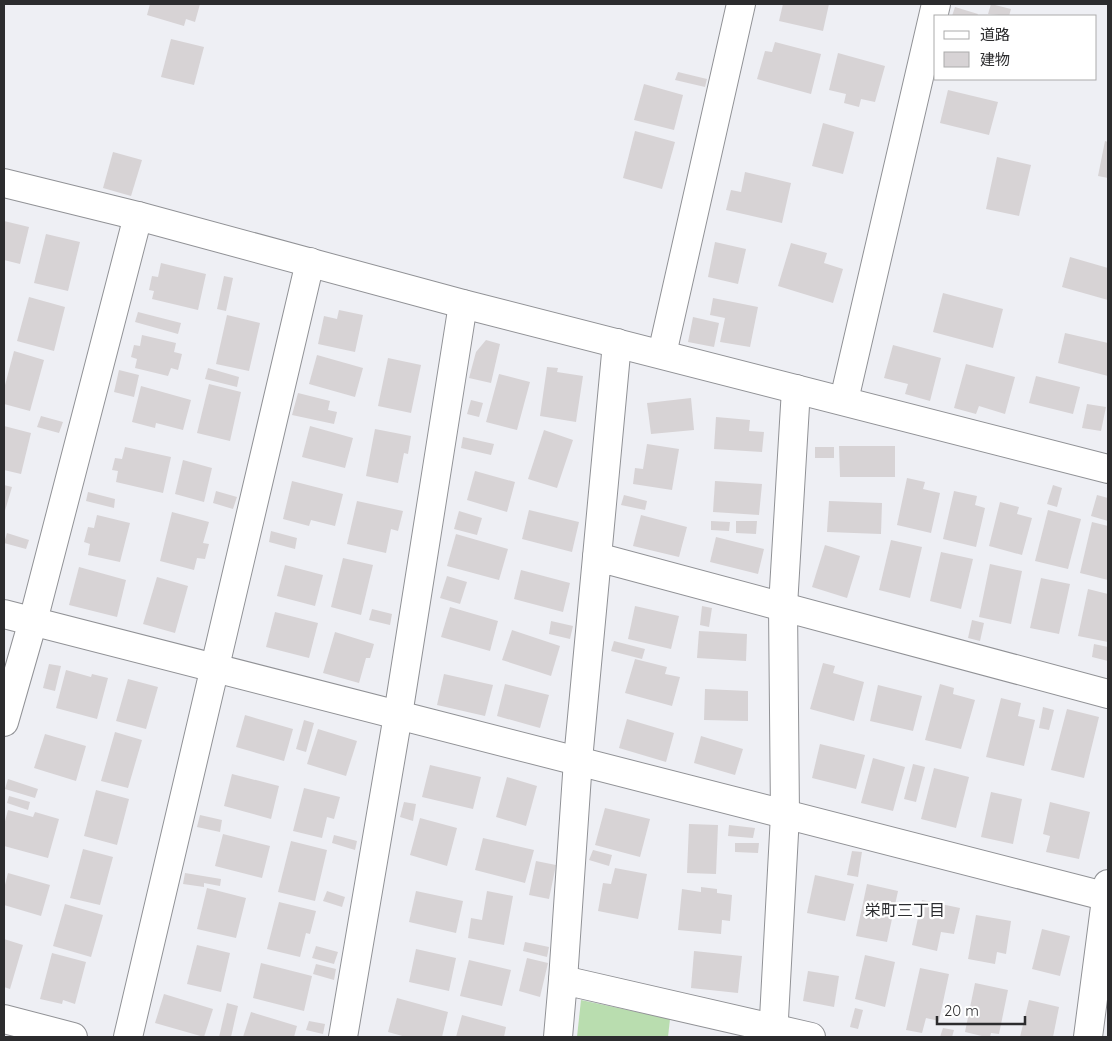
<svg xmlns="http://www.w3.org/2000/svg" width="1112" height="1041" viewBox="0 0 1112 1041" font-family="Quicksand,'Noto Sans JP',sans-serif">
	<rect width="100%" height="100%" fill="#eeeff4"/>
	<!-- green -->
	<polygon fill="#b9ddaf" points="581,1000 670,1019 668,1037 577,1037"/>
	<!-- building -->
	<g fill="#d7d3d5">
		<polygon points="150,4 200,4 195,22 186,19 184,26 147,15"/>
		<polygon points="783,4 829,4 823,31 779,21"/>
		<polygon points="991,4 1011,9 1009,16 988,14"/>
		<polygon points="955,7 978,14 977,16 952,16"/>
		<polygon points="171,39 204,47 194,85 161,77"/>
		<polygon points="775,42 821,54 811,94 757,79 765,51 772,52"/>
		<polygon points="838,53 885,66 875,102 861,99 859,107 844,103 846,94 829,90"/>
		<polygon points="678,72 707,79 705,87 675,80"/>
		<polygon points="644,84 683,95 674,130 634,120"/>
		<polygon points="948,90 998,102 989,135 940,123"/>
		<polygon points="823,123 854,132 843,174 812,166"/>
		<polygon points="635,131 675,142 662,189 623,178"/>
		<polygon points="1105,141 1108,142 1108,178 1098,176"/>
		<polygon points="113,152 142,160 131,196 103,188"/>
		<polygon points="997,157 1031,165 1019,216 986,209"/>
		<polygon points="745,172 791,183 782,223 726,210 731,190 741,192"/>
		<polygon points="4,221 29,227 20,264 4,260"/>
		<polygon points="46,234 80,242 68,291 34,283"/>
		<polygon points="715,242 746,249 738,284 708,277"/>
		<polygon points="791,243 827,253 824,263 843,269 833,303 778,286"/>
		<polygon points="1070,257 1108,268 1108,300 1062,287"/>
		<polygon points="161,263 206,274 198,310 152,299 154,291 149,290 152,276 158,277"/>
		<polygon points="224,276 233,278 226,311 217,309"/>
		<polygon points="943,293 1003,309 993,348 933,332"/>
		<polygon points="29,297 65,307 54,351 17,341"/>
		<polygon points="713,298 758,307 750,347 720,342 725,318 710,315"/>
		<polygon points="339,310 363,315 355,352 318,344 324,316 337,319"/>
		<polygon points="138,312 181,323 178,334 135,322"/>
		<polygon points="227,315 260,323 249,371 216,364"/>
		<polygon points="693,317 719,323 714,347 688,342"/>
		<polygon points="1065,333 1108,343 1108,376 1058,363"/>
		<polygon points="142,335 176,343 174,352 182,354 178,370 171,368 168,376 135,368 137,359 131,357 134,345 140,346"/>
		<polygon points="486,340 500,344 491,383 469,378 476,352"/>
		<polygon points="893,345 941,358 930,401 905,394 908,384 884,378"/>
		<polygon points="14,351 44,360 30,411 4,404 4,389"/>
		<polygon points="317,355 363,368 355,397 309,384"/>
		<polygon points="388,358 421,365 411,413 378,406"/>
		<polygon points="966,364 1015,377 1005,414 979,406 976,414 954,408"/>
		<polygon points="547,367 558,368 557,372 583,376 576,422 540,416"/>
		<polygon points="208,368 239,377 237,387 205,379"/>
		<polygon points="119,370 139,375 134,397 114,392"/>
		<polygon points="499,374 530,382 517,430 486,422"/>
		<polygon points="1036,376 1080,387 1073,414 1029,403"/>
		<polygon points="209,384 241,392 230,441 197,433"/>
		<polygon points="141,386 191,400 183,430 156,423 155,428 132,422"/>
		<polygon points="298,393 330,401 328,410 337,412 334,424 292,415"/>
		<polygon points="691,398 694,430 651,434 647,403"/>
		<polygon points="471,400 483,403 479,417 467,414"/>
		<polygon points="1087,404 1106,407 1101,431 1082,428"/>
		<polygon points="41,416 63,422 59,433 37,427"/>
		<polygon points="716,417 750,420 749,431 764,432 762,452 714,449"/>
		<polygon points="4,426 31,433 21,474 4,470"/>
		<polygon points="310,426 353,438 345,468 302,457"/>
		<polygon points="375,429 411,436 408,454 404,453 398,483 366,476"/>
		<polygon points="544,430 573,440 557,488 528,479"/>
		<polygon points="463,437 494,444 491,455 461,448"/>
		<polygon points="647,444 679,449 672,490 633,484 635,468 643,469"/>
		<polygon points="839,446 895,446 895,477 840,477"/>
		<polygon points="125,447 171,457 163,493 116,482 118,471 112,470 115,458 122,459"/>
		<rect x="815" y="447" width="19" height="11"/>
		<polygon points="183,460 212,468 204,502 175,494"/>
		<polygon points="475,471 515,482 507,512 467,500"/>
		<polygon points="907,478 925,482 923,489 940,493 931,533 897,525"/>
		<polygon points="292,481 343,494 335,526 311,520 309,526 283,519"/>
		<polygon points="715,481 762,484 759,515 713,512"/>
		<polygon points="4,485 12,487 4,514"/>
		<polygon points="1053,485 1062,488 1057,507 1047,504"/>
		<polygon points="216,491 237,497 233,509 213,503"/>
		<polygon points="954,491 977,496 975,505 985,508 976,547 943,539"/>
		<polygon points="88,492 115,499 114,508 86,501"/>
		<polygon points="624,495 647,501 645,510 621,505"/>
		<polygon points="1097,495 1108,498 1108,521 1091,516"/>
		<polygon points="357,501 403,511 398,531 391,529 386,553 347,544"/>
		<polygon points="829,501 882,503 881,534 827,532"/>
		<polygon points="1000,502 1019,507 1017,514 1032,518 1022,555 989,546"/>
		<polygon points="529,510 579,522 572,552 522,539"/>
		<polygon points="1048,510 1081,519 1068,569 1035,561"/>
		<polygon points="459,511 482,518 477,535 454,529"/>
		<polygon points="172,512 209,522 203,543 209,544 205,559 197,558 194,570 160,561"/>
		<polygon points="97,515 130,523 120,562 88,555 90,544 84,542 88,527 94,528"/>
		<polygon points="641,515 687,527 679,557 633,546"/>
		<polygon points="711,521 730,522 729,531 711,530"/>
		<polygon points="736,521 757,521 756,534 736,533"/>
		<polygon points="1092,522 1108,526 1108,580 1080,573"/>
		<polygon points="271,531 297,538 295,549 269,542"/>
		<polygon points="7,533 29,540 26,549 4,543"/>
		<polygon points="456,534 508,549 499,580 447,566"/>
		<polygon points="716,537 764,549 758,574 710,562"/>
		<polygon points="891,540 922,547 910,598 879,590"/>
		<polygon points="825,545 860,556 847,598 812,587"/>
		<polygon points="941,552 973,559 961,609 930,601"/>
		<polygon points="343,558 373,565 361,615 331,607"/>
		<polygon points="990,564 1022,571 1011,624 979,617"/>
		<polygon points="285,565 323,575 315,606 277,596"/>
		<polygon points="79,567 126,580 117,617 69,605"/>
		<polygon points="521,570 570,583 563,612 514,599"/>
		<polygon points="447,576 467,582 460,604 440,598"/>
		<polygon points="157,577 188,586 175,633 143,624"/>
		<polygon points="1041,578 1070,584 1059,634 1030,628"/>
		<polygon points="1088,589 1108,594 1108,642 1078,636"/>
		<polygon points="635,606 679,616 671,649 628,639"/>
		<polygon points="702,606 712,608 709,627 700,625"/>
		<polygon points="450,607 498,621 490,651 441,637"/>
		<polygon points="372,609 392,614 390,625 369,620"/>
		<polygon points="275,612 318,623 309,658 266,647"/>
		<polygon points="972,620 984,623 980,641 968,638"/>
		<polygon points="551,621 573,626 570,639 549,634"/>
		<polygon points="512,630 560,646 551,676 502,660"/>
		<polygon points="699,631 747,634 746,661 697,658"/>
		<polygon points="335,632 374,644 370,658 366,658 359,683 323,673"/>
		<polygon points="614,641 645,649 642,659 611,651"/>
		<polygon points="1094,644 1108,647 1108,661 1092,657"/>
		<polygon points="635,659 667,667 665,674 680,677 672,706 625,693"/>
		<polygon points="823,663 835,666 833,673 864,682 854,721 810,709"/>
		<polygon points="49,664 61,666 55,691 43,688"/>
		<polygon points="66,670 91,677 92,674 108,678 97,719 56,708"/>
		<polygon points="444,674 493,685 485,716 437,705"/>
		<polygon points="128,679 158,687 146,729 116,721"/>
		<polygon points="505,684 549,695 540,728 497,716"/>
		<polygon points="940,684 954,688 953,694 975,700 961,749 925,740"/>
		<polygon points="878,685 922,696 913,731 870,721"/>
		<polygon points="705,689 748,691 748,721 704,720"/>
		<polygon points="1001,698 1021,703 1018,716 1035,720 1024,766 986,757"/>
		<polygon points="1043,707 1054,710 1049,730 1039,728"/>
		<polygon points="1067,709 1099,717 1084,778 1051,770"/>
		<polygon points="245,715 293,729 284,761 236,747"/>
		<polygon points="627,719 674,733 666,762 619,748"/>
		<polygon points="304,720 314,723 306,752 296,749"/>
		<polygon points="318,729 357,741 346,776 307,764"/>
		<polygon points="115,732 142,740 128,788 101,781"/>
		<polygon points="45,734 86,746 76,781 34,768"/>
		<polygon points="701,736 743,749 735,775 694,763"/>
		<polygon points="820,744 865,755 856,789 812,778"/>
		<polygon points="873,758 905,767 893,811 861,803"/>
		<polygon points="913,764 925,767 916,802 904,799"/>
		<polygon points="430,765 481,777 473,809 422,797"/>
		<polygon points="934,768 969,777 956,828 921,819"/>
		<polygon points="232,774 279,786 271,819 224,806"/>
		<polygon points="507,777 537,786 526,826 496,817"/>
		<polygon points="8,779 38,789 35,798 5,789"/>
		<polygon points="304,788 340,797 334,819 327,817 322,838 293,831"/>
		<polygon points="96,790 129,799 117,845 84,836"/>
		<polygon points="991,792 1022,799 1013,844 981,837"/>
		<polygon points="9,796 30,802 28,810 7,803"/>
		<polygon points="404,802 416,804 413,821 400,817"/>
		<polygon points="1050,802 1090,812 1079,859 1046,852 1050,836 1043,834"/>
		<polygon points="605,808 650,819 640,857 595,845"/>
		<polygon points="8,810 33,817 35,812 59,819 48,858 4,846 4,825"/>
		<polygon points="200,815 222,820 220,832 197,827"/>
		<polygon points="420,818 457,828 447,866 410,855"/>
		<polygon points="689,824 718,825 716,874 687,873"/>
		<polygon points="729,825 755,828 753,838 728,836"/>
		<polygon points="223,834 270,846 262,878 215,866"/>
		<polygon points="334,835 357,841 355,850 332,843"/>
		<polygon points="483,838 534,850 525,883 475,870"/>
		<polygon points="291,841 327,850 315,901 278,892"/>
		<polygon points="735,843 759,843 758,853 735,852"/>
		<polygon points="83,849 113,857 100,905 70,898"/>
		<polygon points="593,850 612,855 609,866 589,860"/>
		<polygon points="852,851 862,852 858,877 847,875"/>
		<polygon points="536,861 556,865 549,899 529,895"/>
		<polygon points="615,868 647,874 638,919 598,911 603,883 611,884"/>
		<polygon points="8,873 50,885 41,916 4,905 4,889"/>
		<polygon points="185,873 221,879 220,886 204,883 204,887 183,884"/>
		<polygon points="815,875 854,884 845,921 807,913"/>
		<polygon points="867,884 898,891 887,942 856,936"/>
		<polygon points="701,887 717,889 717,893 732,895 730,921 722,920 721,934 678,930 682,889 701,892"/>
		<polygon points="207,888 246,898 236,938 197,929"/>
		<polygon points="327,891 345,897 342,907 323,901"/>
		<polygon points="416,891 463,901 456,933 409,922"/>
		<polygon points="487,891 513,896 504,945 468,938 471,918 482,920"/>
		<polygon points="922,900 960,908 954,934 941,932 937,951 912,945"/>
		<polygon points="279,902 316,911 310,934 306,933 300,957 267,949"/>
		<polygon points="65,904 103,915 91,957 53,946"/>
		<polygon points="976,915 1011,921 1006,954 997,952 995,964 968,959"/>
		<polygon points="1042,929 1070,936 1060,976 1032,969"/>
		<polygon points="4,939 23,945 10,989 4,987"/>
		<polygon points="525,942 549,947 547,957 523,951"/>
		<polygon points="197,945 230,953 221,992 187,984"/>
		<polygon points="316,946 338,952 334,964 312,958"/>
		<polygon points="416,949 456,958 449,991 409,982"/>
		<polygon points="694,951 742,956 738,993 691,988"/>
		<polygon points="52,953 86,962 75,1004 63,1000 62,1004 40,999"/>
		<polygon points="865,955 895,962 885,1007 855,999"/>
		<polygon points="527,958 548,963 540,997 519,991"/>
		<polygon points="469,960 511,970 502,1006 460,996"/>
		<polygon points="261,963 312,976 304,1011 253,998"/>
		<polygon points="316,964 336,969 334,980 313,974"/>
		<polygon points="920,968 949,974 939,1021 926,1018 922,1033 906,1030"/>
		<polygon points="808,971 839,976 834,1007 803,1001"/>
		<polygon points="975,983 1008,990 999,1034 991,1033 990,1037 986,1037 965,1032"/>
		<polygon points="164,994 213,1009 204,1037 155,1023"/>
		<polygon points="397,998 448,1012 442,1037 406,1037 388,1032"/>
		<polygon points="1029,1000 1059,1007 1053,1037 1020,1037"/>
		<polygon points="227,1003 238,1006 231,1037 219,1037"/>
		<polygon points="855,1008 863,1010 858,1029 850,1027"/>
		<polygon points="251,1012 297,1026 294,1037 243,1037"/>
		<polygon points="462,1015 506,1027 504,1037 456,1037"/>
		<polygon points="309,1021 325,1024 323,1034 306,1030"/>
		<polygon points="943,1028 954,1030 952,1037 940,1037"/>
	</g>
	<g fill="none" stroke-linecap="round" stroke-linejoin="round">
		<!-- minor casing -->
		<g stroke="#919296" stroke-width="30">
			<g id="minor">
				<polyline points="4,183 138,216 463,304 1108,469"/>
				<polyline points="662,354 741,4"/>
				<polyline points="844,400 936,4"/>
				<polyline points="597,557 617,343"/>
				<polyline points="4,614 1108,897"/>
				<polyline points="4,722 33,621 138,216"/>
				<polyline points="563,980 578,760 597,557 1108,694"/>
				<polyline points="4,1019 73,1037"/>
				<polyline points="128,1037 310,262"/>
				<polyline points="343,1037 398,715 463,304"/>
				<polyline points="558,1037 563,980 811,1037"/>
				<polyline points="773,1037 785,815 783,606 796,389"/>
				<polyline points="1088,1037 1108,884"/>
			</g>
		</g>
		<!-- minor -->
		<use href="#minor" stroke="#fff" stroke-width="28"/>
	</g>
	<g text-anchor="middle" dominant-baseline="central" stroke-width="4.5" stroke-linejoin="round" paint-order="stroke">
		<!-- neighbourhood labels -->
		<g font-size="16" fill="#2c2d30" stroke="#fff">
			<text x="905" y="910">栄町三丁目</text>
		</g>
	</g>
	<!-- border -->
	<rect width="1112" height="1041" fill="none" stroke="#2c2c2e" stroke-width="10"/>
	<!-- legend -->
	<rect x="934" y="15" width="162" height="65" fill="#ffffff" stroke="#ababab"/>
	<rect x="944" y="31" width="25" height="8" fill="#ffffff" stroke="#ababab"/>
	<text x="980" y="40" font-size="15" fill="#2c2c2e">道路</text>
	<rect x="944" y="52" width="25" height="15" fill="#d7d3d5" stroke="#ababab"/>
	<text x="980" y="65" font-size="15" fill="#2c2c2e">建物</text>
	<!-- scale -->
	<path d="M937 1016v8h88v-8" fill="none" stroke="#2c2c2e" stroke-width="2.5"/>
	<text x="944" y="1016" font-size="15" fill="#2c2c2e" stroke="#ffffff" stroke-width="4" paint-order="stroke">20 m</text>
</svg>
